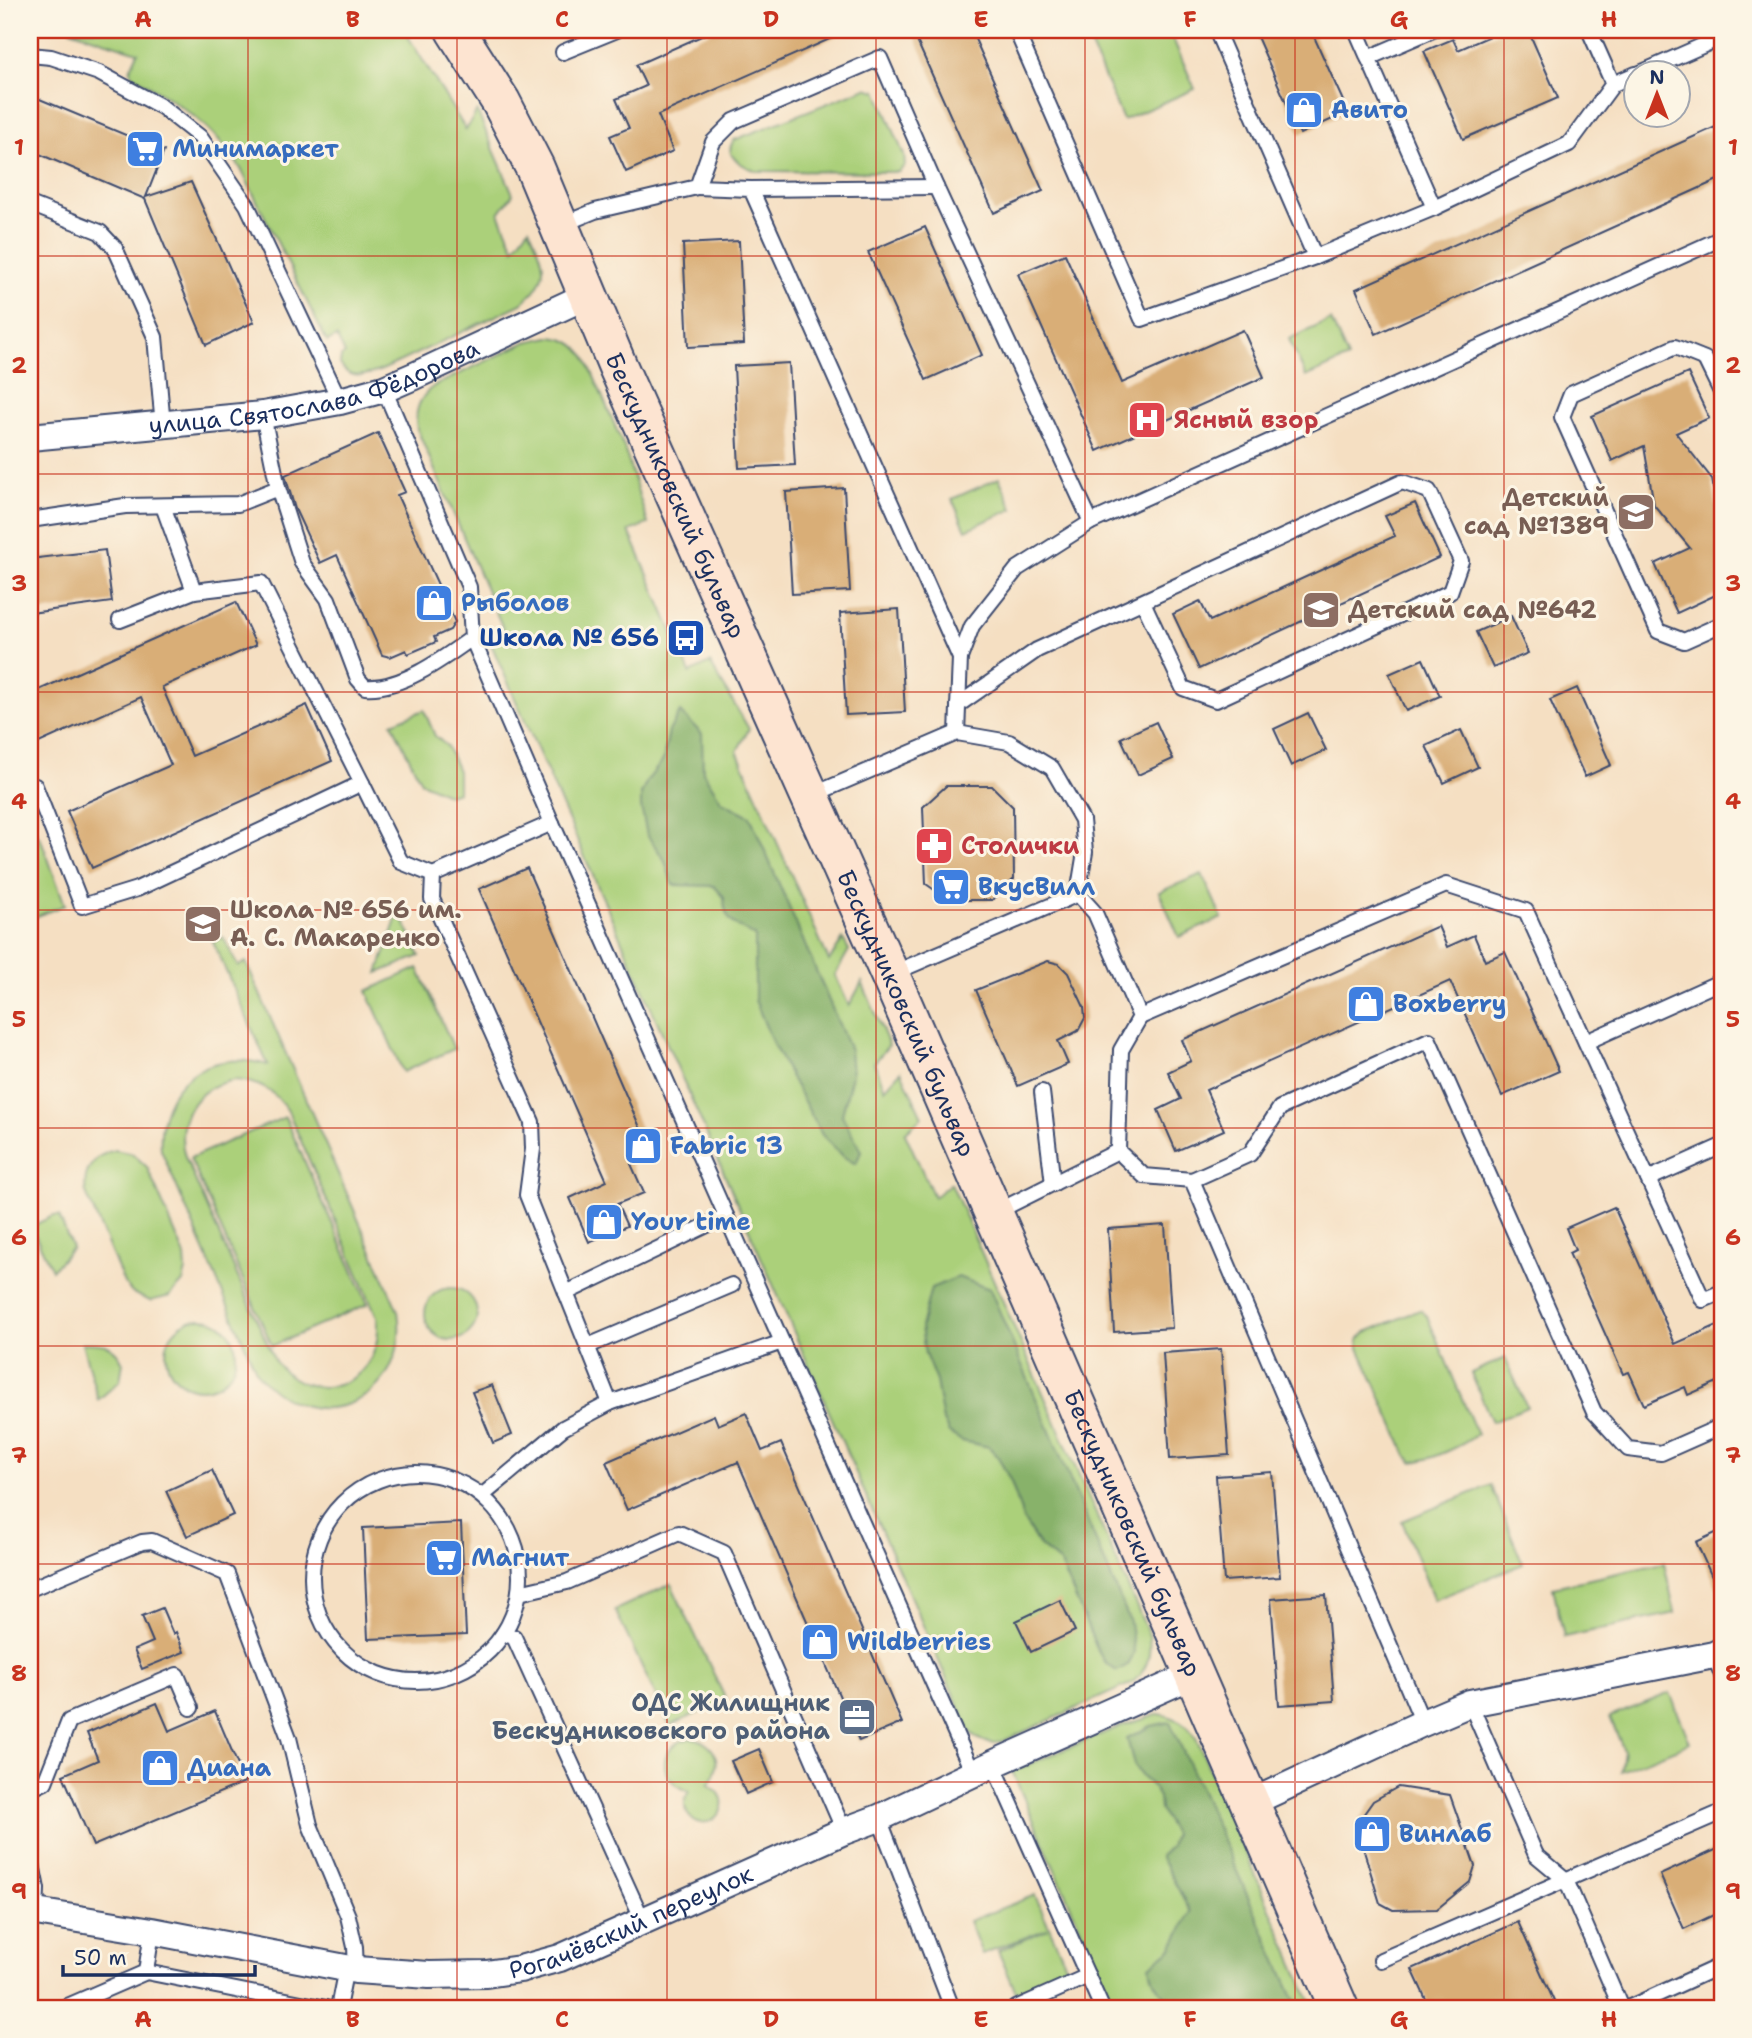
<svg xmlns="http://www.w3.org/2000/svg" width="1752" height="2038" viewBox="0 0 1752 2038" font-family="'Shantell Sans',sans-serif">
	<rect width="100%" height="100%" fill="#fcf5e5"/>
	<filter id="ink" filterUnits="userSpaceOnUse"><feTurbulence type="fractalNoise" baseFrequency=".0143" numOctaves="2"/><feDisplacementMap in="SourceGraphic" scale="14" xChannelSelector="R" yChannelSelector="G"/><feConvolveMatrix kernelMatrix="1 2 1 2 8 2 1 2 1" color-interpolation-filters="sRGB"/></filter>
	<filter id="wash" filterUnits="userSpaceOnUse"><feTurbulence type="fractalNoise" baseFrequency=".00686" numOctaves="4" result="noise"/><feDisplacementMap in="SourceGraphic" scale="28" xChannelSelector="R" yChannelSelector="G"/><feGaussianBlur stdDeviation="1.57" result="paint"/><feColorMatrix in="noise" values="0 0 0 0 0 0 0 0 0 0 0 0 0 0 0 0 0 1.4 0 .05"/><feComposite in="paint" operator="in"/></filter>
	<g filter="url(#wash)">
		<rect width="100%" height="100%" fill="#f5dfc2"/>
		<!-- green -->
		<g fill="#abd07a" stroke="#63806c" stroke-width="2" fill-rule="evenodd">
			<path d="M70 30H404L466 130 477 111 513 194 499 213 514 248 529 228C544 261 554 276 521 304L382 370C366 375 350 382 340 364L341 357 345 354 337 337 327 342 241 169C213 124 176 102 132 75L130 70 138 52Z"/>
			<polygon points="1084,30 1169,30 1195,89 1123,120"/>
			<path d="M866 88 877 91 904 155 905 165 899 172 755 171C742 165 722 156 734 140Z"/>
			<polygon points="1331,320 1348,358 1306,377 1289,339"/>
			<path d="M549 337C566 338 576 343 586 358L624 447 648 524 629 531 690 673 710 663 749 729 737 751 829 961 843 939 849 950 835 975 849 1006 862 982 889 1045 874 1063 885 1089 901 1071 922 1117 905 1133 934 1197 951 1183 1149 1635C1151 1656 1148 1671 1130 1684L1001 1742C988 1745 979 1741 970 1732L491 644 505 633 417 429C414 411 419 397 434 386L526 342Z"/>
			<polygon points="999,478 1013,509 966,530 952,499"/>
			<polygon points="424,710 435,736 447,746 458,771 458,792 449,795 421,782 392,723"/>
			<polygon points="30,821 42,842 65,905 30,919"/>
			<polygon points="1202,874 1222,918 1179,937 1159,892"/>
			<polygon points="399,911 420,956 378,973"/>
			<path d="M223 937 238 966 246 962 398 1311C412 1401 313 1443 257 1373L161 1150C156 1084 207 1047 268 1065L213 942ZM235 1080C259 1082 275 1091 288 1111L377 1317C387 1381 315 1413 275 1361L185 1157C174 1118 196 1086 235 1080Z"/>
			<polygon points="418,968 454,1049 403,1072 367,991"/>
			<polygon points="285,1117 368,1304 272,1346 190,1158"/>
			<path d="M115 1150 133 1154 147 1167 185 1256 186 1270 183 1282 170 1296 150 1301 132 1293 124 1283 86 1193C82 1172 93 1155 115 1150Z"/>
			<polygon points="53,1216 59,1216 72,1248 52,1270 32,1229 38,1223"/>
			<circle cx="451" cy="1314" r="26"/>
			<path d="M1420 1310 1427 1316 1477 1434C1465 1445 1429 1461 1412 1462L1407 1456 1359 1348 1358 1340 1366 1332Z"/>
			<circle cx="201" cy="1354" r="35"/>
			<path d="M82 1343C102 1343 114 1343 123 1363L120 1381 98 1400Z"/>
			<polygon points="1505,1358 1527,1407 1492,1422 1471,1373"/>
			<polygon points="1491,1485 1523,1564 1434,1600 1402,1521"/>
			<polygon points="1664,1563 1675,1613 1564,1637 1553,1587"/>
			<polygon points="671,1584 726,1700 670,1726 615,1610"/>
			<polygon points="1670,1693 1690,1743 1621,1771 1624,1751 1610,1717"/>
			<path d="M1160 1714C1178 1718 1186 1723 1196 1738L1313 2008H1115L1012 1771 1121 1726Z"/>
			<path d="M693 1738C718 1745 723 1765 708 1785 744 1802 703 1841 687 1813 683 1806 685 1798 689 1791 655 1780 657 1743 693 1738Z"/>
			<polygon points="1035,1895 1068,1970 1016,1992 998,1951 1047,1929 982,1954 969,1921"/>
		</g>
		<!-- forest -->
		<g fill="#88b26a" stroke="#527064" stroke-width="2">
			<path d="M680 712 702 734 703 772 722 802 750 816 850 1050 852 1075 842 1115 861 1151 856 1164 844 1157 822 1135 773 1044 755 1000V936C734 925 724 922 724 897L714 886 673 885 664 859 647 835 641 807V794L647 781 663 760 669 731Z"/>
			<polygon points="958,1277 990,1289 1130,1622 1134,1652 1129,1664 1117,1671 1105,1663 1098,1651 1061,1564 1039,1545 1024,1521 1011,1482 998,1457 989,1447 962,1441 949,1433 943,1421 936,1381 925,1354 921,1327 931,1288"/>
			<path d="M1170 1722 1298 2008H1178C1164 1994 1152 1987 1150 1966L1172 1948 1191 1912 1160 1856 1170 1847 1174 1834 1160 1810 1159 1797 1152 1786 1142 1777 1134 1765 1127 1738 1151 1726Z"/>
		</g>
		<g id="blocks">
			<!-- building -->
			<g fill="#d9ae77">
				<polygon points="715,30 850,30 658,115 673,151 626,172 610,136 629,128 616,99 646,86 636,65"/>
				<polygon points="912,30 971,30 1043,191 994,213"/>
				<polygon points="1254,30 1311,30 1348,112 1300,134"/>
				<polygon points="1504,30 1528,30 1558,98 1463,139 1424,51 1453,39 1458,50"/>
				<polygon points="30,95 164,151 146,197 191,182 254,322 206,345 145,199 30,150"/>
				<polygon points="1722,124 1722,178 1376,334 1356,289"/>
				<polygon points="925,227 982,355 926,380 868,252"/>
				<polygon points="739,241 744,344 688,347 683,244"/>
				<polygon points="1065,254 1122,383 1243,330 1264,377 1097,451 1018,274"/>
				<polygon points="789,363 795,465 739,468 734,366"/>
				<polygon points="1688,373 1709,418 1676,433 1712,479 1722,536 1722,592 1677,613 1655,564 1690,548 1654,505 1644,446 1612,461 1592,416"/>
				<polygon points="378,433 405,492 397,495 455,622 450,630 434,637 436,642 408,654 406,650 390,657 382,655 337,555 320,563 295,509 285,475"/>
				<polygon points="844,488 850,591 792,594 786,492"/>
				<polygon points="1415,503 1440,557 1199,669 1173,614 1200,601 1210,621 1395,536 1385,516"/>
				<polygon points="105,550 112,602 30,613 30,559"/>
				<polygon points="236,602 256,645 162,687 192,756 307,705 332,761 92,868 67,811 171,765 141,697 30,747 30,694"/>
				<polygon points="899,609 905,712 846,715 840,613"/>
				<polygon points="1511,616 1528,653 1493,668 1476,632"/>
				<polygon points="1423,659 1440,696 1406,711 1389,674"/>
				<polygon points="1577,688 1611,765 1585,777 1550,700"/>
				<polygon points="1308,713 1326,750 1291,766 1274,729"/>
				<polygon points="1156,722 1173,759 1138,775 1121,738"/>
				<polygon points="1461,730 1478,767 1444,783 1426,746"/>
				<polygon points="946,786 992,786 1013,807 1014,879 992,900 949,900 926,884 923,807"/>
				<polygon points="527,868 652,1155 631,1164 644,1193 617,1204 627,1226 589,1242 570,1198 607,1181 479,889"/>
				<polygon points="1438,926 1447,947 1474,935 1485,961 1505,952 1559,1071 1502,1096 1450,981 1206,1090 1224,1130 1176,1151 1158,1110 1181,1099 1168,1072 1191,1061 1182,1040"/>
				<polygon points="1048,961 1059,964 1068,973 1084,1007 1085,1018 1078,1031 1058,1041 1068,1064 1018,1086 976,990"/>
				<polygon points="1614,1207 1675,1344 1722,1323 1722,1380 1688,1395 1685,1387 1644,1405 1629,1372 1623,1374 1569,1253 1575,1250 1566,1228"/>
				<polygon points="1165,1225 1172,1328 1114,1332 1108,1229"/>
				<polygon points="1221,1349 1229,1455 1170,1459 1163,1353"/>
				<polygon points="492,1385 512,1435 493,1443 472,1392"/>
				<polygon points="746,1413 762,1451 781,1443 902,1723 859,1741 738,1462 627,1510 606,1462 714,1415 718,1425"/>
				<polygon points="212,1470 233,1515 187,1536 166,1491"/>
				<polygon points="1272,1472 1280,1577 1224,1581 1216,1476"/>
				<polygon points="461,1523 466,1635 368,1639 363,1528"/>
				<polygon points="1722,1530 1722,1599 1696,1542"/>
				<polygon points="1326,1595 1334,1701 1279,1705 1271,1599"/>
				<polygon points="1060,1600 1075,1631 1031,1652 1016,1621"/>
				<polygon points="162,1608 173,1634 176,1632 184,1652 142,1669 134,1650 153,1642 142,1616"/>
				<polygon points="157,1703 169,1731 215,1711 245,1782 93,1846 63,1775 98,1760 87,1733"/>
				<polygon points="759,1749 773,1782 746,1794 731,1761"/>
				<polygon points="1398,1787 1450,1795 1475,1866 1470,1882 1437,1909 1393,1910 1380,1903 1356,1825 1373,1801"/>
				<polygon points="1722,1847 1722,1911 1684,1929 1660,1875"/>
				<polygon points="1518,1922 1557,2008 1430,2008 1412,1969"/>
			</g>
		</g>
	</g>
	<g filter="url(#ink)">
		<use href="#blocks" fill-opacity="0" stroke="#3c496d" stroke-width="2"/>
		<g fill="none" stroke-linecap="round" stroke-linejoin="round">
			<!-- lane casing -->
			<g stroke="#3c496d" stroke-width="18">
				<g id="lane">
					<polyline points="1016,30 1142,319 1315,257 1216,30"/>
					<polyline points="1356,30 1434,208"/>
					<polyline points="1589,30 1613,84"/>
					<polyline points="563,52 617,30"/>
					<polyline points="30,55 51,57 99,73 162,107 200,137 247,205 340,401"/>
					<polyline points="1368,58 1433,30"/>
					<polyline points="1638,74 1722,37"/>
					<polyline points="697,187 751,189 960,658"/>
					<polyline points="751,189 936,187"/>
					<polyline points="30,204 100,232 115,248 155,337 163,426"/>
					<polyline points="561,225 595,211 697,187 713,142 734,121 880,58 936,187 1091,522"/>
					<polyline points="1315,257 1434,208 1569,144 1613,84 1636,74"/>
					<polyline points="384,389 469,587 472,638 552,823"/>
					<polyline points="1722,394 1705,359 1675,347 1571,394 1562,417 1658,631 1684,641 1722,624"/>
					<path d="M263 415 278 488 302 563 328 599 358 679 365 687C401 690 444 658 472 638"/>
					<polyline points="163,506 194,591"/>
					<polyline points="30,520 125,506 238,504 278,488"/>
					<polyline points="120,620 194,591 261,583 362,783"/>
					<polyline points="958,705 1037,650 1061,639 1402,482 1429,491 1461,561 1450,592 1216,700 1183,688 1143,602"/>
					<polyline points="30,787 35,786 82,906 137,889 362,783 401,862 433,875 552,823 782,1342"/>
					<polyline points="810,796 957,733 960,658 972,626 1017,569 1091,522 1722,238"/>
					<polyline points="433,875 432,899 532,1122 533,1149 527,1195 610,1403"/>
					<polyline points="1078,894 1095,913 1140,1017 1121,1050 1118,1151 1144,1176 1192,1180 1423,1723"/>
					<polyline points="891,974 1078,894 1085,852 1082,820 1052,768 1009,742 957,733"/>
					<polyline points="1140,1017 1446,885 1526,911 1703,1300 1722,1292"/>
					<polyline points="1586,1042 1722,981"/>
					<polyline points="1042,1092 1053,1184"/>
					<polyline points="1648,1179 1722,1146"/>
					<polyline points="1192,1180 1250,1154 1280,1108 1429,1040 1594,1412 1628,1449 1661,1453 1722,1426"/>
					<polyline points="994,1213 1118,1151"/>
					<polyline points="566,1293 726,1216"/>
					<polyline points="588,1346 732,1285"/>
					<circle cx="416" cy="1577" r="104"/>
					<polyline points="483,1495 563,1428 610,1403 782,1342 973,1773"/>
					<polyline points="30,1589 142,1542 152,1541 227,1574 289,1738 310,1825 348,1916 355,1947 356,1970"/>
					<polyline points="519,1593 567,1582 679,1533 724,1553 844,1831"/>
					<polyline points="503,1634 514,1637 643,1921"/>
					<polyline points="1714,1655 1722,1675"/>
					<polyline points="1470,1703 1536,1855 1566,1880 1621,2008"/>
					<polyline points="993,1764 1102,2008"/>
					<polyline points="30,1789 45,1782 69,1721 177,1675 191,1708"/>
					<polyline points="879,1818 952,2008"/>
					<polyline points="30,1854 37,1889 36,1911"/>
					<polyline points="1381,1960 1722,1812"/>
					<polyline points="146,1972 326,2008"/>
					<polyline points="63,2008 146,1972 152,1931"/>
					<polyline points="338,2008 346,1968"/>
					<polyline points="1016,2008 1088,1976"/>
					<polyline points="1628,2008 1722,1965"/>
				</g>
			</g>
			<!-- street casing -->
			<g stroke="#3c496d" stroke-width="30">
				<g id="street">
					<path id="s1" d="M30 437 263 415 340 401 384 389 414 376 588 295"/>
					<polyline points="1250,1803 1423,1723 1470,1703 1714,1655 1722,1651"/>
					<path id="s2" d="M30 1911 152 1931 356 1970 429 1975 486 1974 520 1969 560 1958 844 1831 879 1818 993 1764 1193 1675"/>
				</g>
			</g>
			<!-- secondary casing -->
			<g stroke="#3c496d" stroke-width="42">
				<g id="secondary">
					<path id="s3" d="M455 30 501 102 535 168 618 367 890 975 1339 2008"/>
				</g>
			</g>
			<!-- lane -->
			<use href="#lane" stroke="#fff" stroke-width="14"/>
			<!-- street -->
			<use href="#street" stroke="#fff" stroke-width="26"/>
			<!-- secondary -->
			<use href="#secondary" stroke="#fde4d1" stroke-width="38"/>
		</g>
	</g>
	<!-- grid -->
	<path fill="none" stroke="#c8321e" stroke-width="2" stroke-opacity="0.55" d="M248 30V2008M457 30V2008M667 30V2008M876 30V2008M1085 30V2008M1295 30V2008M1504 30V2008M30 256H1722M30 474H1722M30 692H1722M30 910H1722M30 1128H1722M30 1346H1722M30 1564H1722M30 1782H1722"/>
	<!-- icons -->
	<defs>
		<g id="shop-square" transform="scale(2.0125)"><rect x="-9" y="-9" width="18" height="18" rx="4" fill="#3f7fe0" stroke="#fcf5e5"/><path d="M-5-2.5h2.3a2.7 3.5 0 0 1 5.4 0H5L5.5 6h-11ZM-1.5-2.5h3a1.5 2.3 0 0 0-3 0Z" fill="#fff"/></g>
		<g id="supermarket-square" transform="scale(2.0125)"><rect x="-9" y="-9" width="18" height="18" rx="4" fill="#3f7fe0" stroke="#fcf5e5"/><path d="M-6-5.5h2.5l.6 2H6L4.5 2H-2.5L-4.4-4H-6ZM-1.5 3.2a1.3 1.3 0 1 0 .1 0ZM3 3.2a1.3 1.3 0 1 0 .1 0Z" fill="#fff"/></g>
		<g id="hospital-square" transform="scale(2.0125)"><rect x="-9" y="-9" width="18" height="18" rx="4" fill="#e0444e" stroke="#fcf5e5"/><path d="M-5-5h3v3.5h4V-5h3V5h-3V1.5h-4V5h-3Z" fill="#fff"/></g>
		<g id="school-square" transform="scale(2.0125)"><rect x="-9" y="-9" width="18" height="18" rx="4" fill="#8d6e63" stroke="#fcf5e5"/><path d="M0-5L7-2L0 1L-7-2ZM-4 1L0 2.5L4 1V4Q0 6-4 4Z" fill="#fff"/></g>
		<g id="bus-square" transform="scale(2.0125)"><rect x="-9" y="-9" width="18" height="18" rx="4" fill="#1a4fb4" stroke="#fcf5e5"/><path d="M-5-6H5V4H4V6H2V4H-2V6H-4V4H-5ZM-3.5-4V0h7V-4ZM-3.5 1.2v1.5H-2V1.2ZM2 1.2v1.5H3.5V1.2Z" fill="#fff"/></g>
		<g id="pharmacy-square" transform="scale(2.0125)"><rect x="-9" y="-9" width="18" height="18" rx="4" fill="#e0444e" stroke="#fcf5e5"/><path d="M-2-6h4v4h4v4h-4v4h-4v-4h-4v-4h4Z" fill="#fff"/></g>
		<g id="office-square" transform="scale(2.0125)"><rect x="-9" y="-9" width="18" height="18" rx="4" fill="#5c6f8a" stroke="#fcf5e5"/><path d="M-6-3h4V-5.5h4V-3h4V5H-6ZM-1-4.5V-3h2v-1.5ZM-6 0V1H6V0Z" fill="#fff"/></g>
	</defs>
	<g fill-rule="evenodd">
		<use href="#shop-square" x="1304" y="110"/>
		<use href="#supermarket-square" x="145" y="149"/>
		<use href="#hospital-square" x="1147" y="420"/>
		<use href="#school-square" x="1636" y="512"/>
		<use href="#shop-square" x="434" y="603"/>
		<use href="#school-square" x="1321" y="610"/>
		<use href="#bus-square" x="686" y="638"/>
		<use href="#pharmacy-square" x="934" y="846"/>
		<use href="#supermarket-square" x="951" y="887"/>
		<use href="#school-square" x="203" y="924"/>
		<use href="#shop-square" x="1366" y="1004"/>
		<use href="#shop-square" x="643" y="1146"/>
		<use href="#shop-square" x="604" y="1222"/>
		<use href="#supermarket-square" x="444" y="1558"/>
		<use href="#shop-square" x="820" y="1642"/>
		<use href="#office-square" x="857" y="1717"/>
		<use href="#shop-square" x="160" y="1768"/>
		<use href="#shop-square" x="1372" y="1834"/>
	</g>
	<g text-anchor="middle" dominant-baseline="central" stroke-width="6" stroke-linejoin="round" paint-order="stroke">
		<!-- shop labels -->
		<g font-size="24" font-weight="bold" fill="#366cbe" stroke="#fcf5e5" text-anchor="start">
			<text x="1331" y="110">Авито</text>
			<text x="172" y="149">Минимаркет</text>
			<text x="461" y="603">Рыболов</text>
			<text x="978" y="887">ВкусВилл</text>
			<text x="1393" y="1004">Boxberry</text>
			<text x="670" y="1146">Fabric 13</text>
			<text x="631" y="1222">Your time</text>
			<text x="471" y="1558">Магнит</text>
			<text x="847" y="1642">Wildberries</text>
			<text x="187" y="1768">Диана</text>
			<text x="1399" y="1834">Винлаб</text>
		</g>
		<!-- street labels -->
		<g font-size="24" fill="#1b2f5e" stroke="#fcf5e5">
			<text stroke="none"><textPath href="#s1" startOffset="290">улица Святослава Фёдорова</textPath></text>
			<text stroke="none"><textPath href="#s3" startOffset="516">Бескудниковский бульвар</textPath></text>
			<text stroke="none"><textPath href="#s3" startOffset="1083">Бескудниковский бульвар</textPath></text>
			<text stroke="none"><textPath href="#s3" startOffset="1650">Бескудниковский бульвар</textPath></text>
			<text stroke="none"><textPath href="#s2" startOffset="616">Рогачёвский переулок</textPath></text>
		</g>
		<!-- health labels -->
		<g font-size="24" font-weight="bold" fill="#be3a42" stroke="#fcf5e5" text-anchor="start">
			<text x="1174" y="420">Ясный взор</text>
			<text x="961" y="846">Столички</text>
		</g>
		<!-- education labels -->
		<g font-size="24" font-weight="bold" fill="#785e54" stroke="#fcf5e5" text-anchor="start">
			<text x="1609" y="498" text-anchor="end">Детский<tspan x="1609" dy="28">сад №1389</tspan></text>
			<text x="1348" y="610">Детский сад №642</text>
			<text x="230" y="910">Школа № 656 им.<tspan x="230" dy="28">А. С. Макаренко</tspan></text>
		</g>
		<!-- transit labels -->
		<g font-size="24" font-weight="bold" fill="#164399" stroke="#fcf5e5" text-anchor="end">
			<text x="659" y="638">Школа № 656</text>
		</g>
		<!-- service labels -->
		<g font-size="24" font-weight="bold" fill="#4e5e75" stroke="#fcf5e5" text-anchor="end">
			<text x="830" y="1703">ОДС Жилищник<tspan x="830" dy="28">Бескудниковского района</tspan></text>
		</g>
	</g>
	<!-- margin -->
	<rect width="1752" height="2038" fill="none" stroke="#fcf5e5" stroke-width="77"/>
	<!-- north arrow -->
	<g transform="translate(1657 94)"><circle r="33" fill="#fcf5e5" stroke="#a2a6af" stroke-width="2"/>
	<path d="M0-5L12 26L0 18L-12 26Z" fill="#c8321e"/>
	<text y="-10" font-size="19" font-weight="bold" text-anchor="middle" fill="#1b2f5e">N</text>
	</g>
	<!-- scale -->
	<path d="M63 1965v10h192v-10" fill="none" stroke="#1b2f5e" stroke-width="3.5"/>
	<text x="74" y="1965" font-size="21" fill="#1b2f5e" stroke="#fcf5e5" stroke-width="5" paint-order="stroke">50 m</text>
	<rect x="38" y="38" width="1676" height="1962" fill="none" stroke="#c8321e" stroke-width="2.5"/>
	<g font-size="23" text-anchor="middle" font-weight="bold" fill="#c8321e">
		<text x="143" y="27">A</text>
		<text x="353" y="27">B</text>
		<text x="562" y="27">C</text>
		<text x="771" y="27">D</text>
		<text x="981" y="27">E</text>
		<text x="1190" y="27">F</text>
		<text x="1399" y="27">G</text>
		<text x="1609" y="27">H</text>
		<text x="19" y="155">1</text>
		<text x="1733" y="155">1</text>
		<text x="19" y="373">2</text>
		<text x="1733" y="373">2</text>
		<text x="19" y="591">3</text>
		<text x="1733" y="591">3</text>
		<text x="19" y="809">4</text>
		<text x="1733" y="809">4</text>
		<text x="19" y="1027">5</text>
		<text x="1733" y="1027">5</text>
		<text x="19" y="1245">6</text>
		<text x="1733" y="1245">6</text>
		<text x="19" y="1463">7</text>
		<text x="1733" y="1463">7</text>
		<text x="19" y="1681">8</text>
		<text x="1733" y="1681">8</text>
		<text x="19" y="1899">9</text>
		<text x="1733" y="1899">9</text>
		<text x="143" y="2027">A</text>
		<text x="353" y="2027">B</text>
		<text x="562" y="2027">C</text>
		<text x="771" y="2027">D</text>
		<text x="981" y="2027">E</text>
		<text x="1190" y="2027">F</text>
		<text x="1399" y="2027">G</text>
		<text x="1609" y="2027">H</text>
	</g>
</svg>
